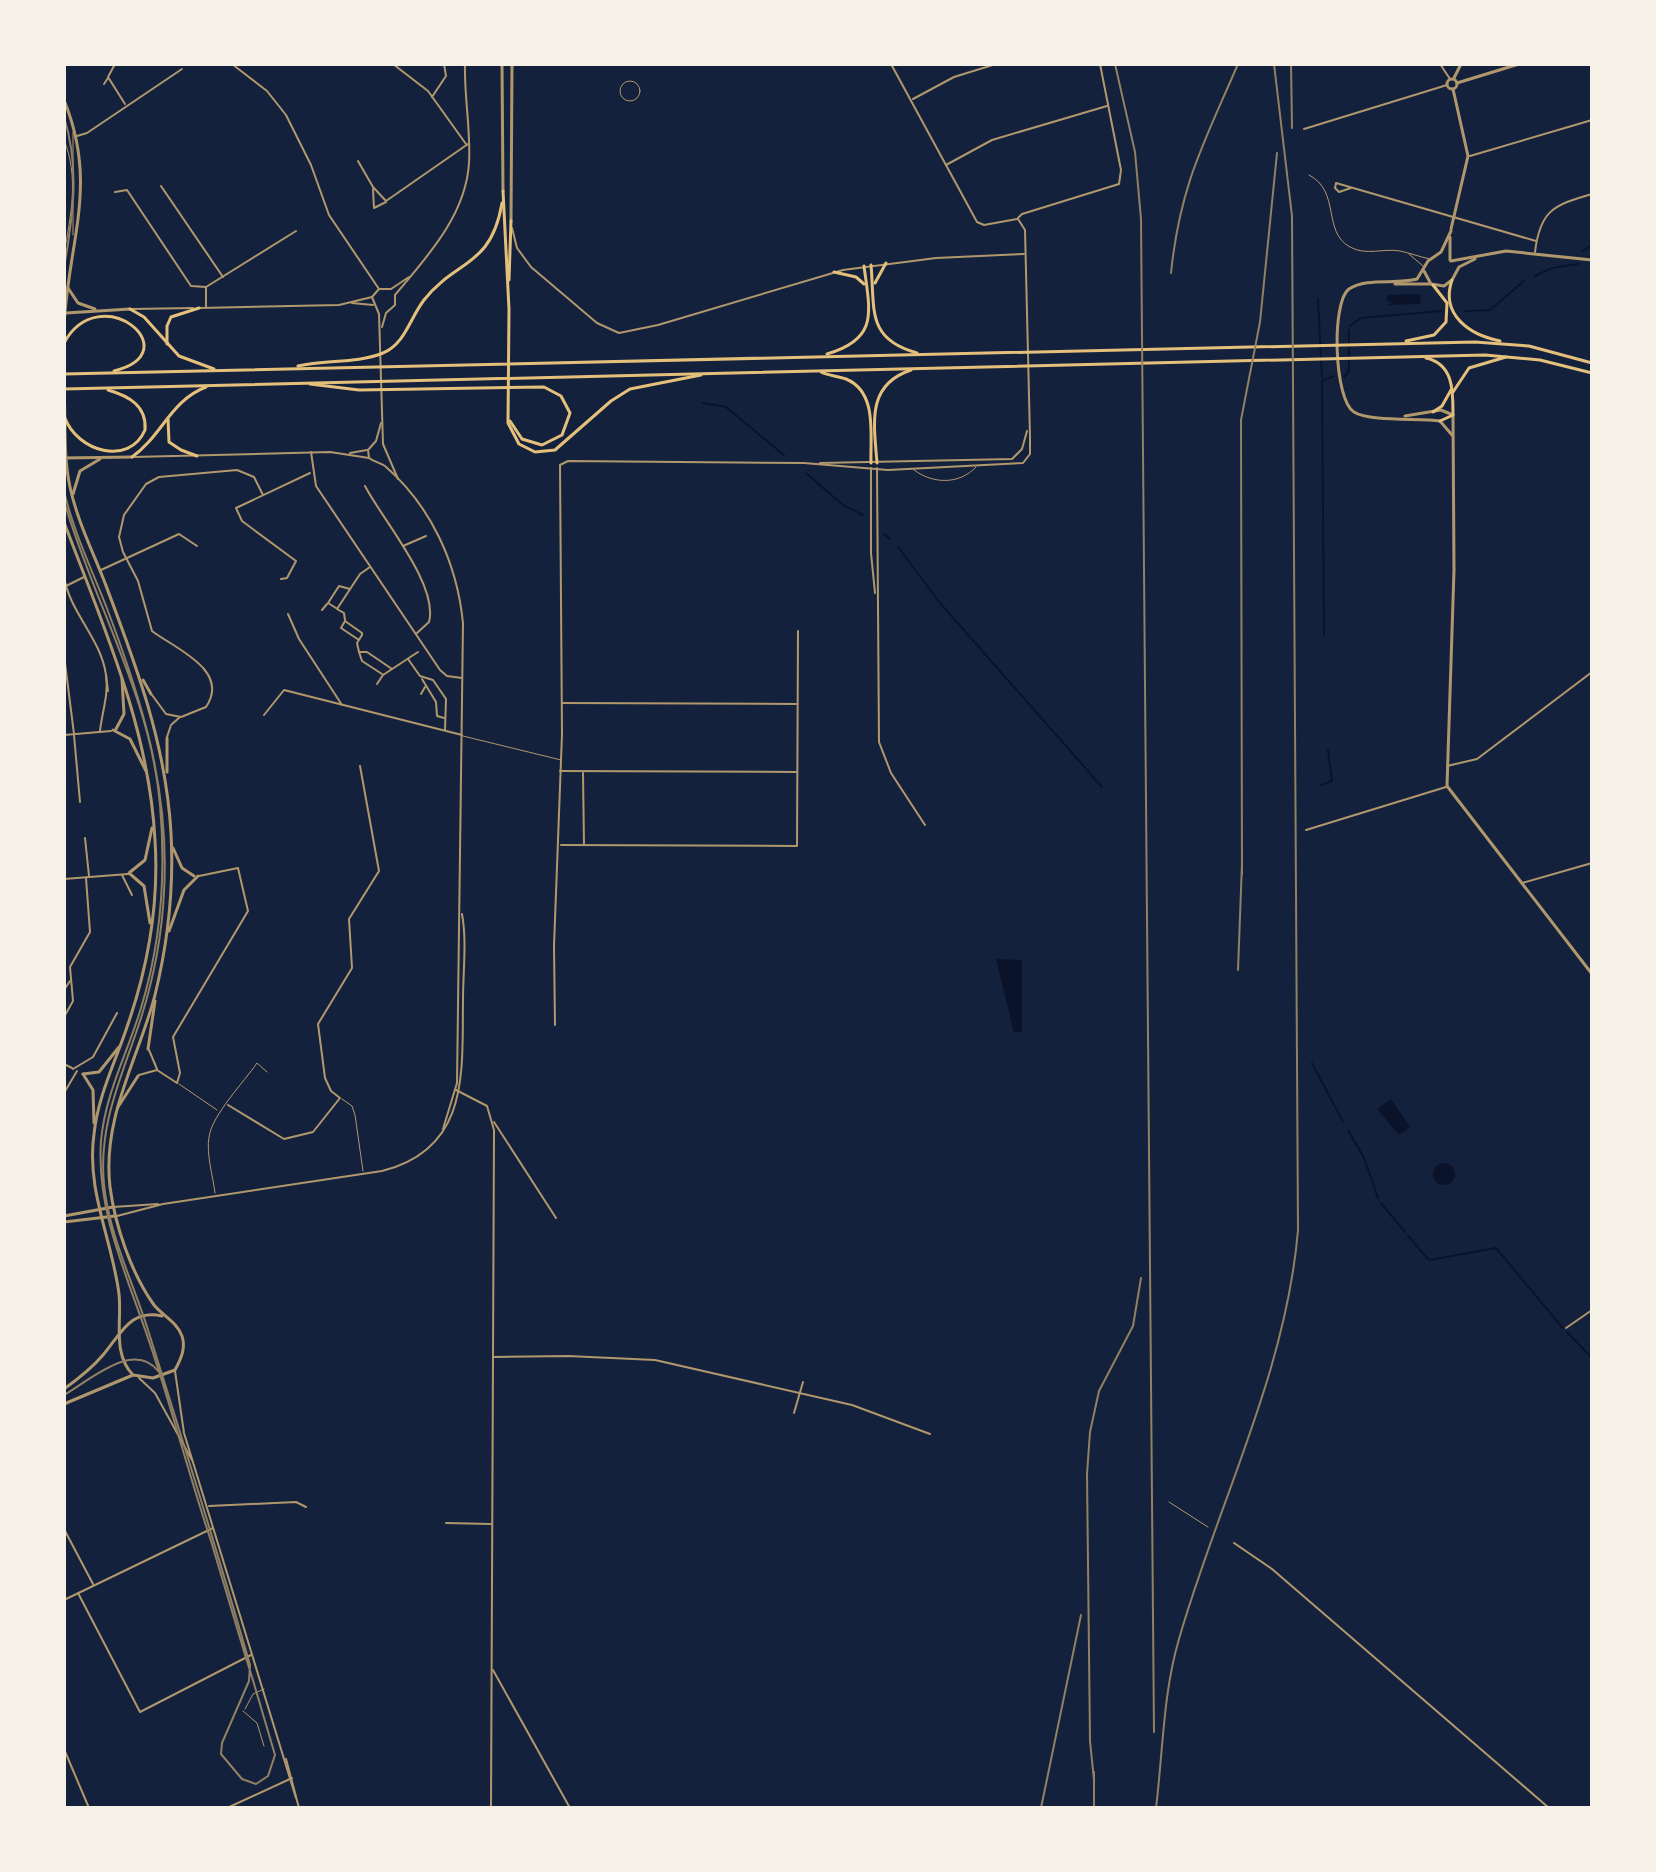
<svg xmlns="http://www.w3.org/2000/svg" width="1656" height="1872" viewBox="0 0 1656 1872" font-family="'Libre Baskerville',serif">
	<rect width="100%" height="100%" fill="#14213d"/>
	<!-- water -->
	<g fill="#0b132b">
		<polygon points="1420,294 1421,304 1387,305 1394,302 1387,301 1387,295"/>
		<polygon points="996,959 1022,960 1022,1031 1014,1033"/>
		<polygon points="1391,1099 1410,1127 1399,1135 1377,1109"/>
		<circle cx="1444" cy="1174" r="11"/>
	</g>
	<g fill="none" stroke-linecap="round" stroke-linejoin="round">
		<!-- stream -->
		<g stroke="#0b132b" stroke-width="2">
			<polyline points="1583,251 1592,245"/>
			<polyline points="1535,276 1552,268 1578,264"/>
			<polyline points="1318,299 1322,378"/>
			<polyline points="1464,311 1490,310 1524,281"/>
			<polyline points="1350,326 1361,318 1441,311"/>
			<polyline points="1344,377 1349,371 1349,330"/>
			<polyline points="703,403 726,407 784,455"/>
			<polyline points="807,474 843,505 863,515"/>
			<polyline points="884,534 890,539"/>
			<polyline points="898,547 940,603 1102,787"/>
			<polyline points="1324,635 1322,381 1334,376"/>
			<polyline points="1321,785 1332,781 1328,750"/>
			<polyline points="1312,1063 1343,1122"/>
			<polyline points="1348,1130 1364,1158 1378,1198"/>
			<polyline points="1381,1203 1405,1232"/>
			<polyline points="1408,1236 1429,1260 1496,1248 1562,1327"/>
			<polyline points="1567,1332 1592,1358"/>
		</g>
		<!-- service -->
		<g stroke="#b1986c" stroke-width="1">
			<circle cx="630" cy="91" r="10"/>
			<polyline points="73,132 73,235"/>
			<path d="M64 140C79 176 71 216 64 253"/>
			<path d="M1309 175C1341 191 1322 232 1350 247 1366 256 1383 248 1400 251 1410 253 1420 257 1430 259"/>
			<polyline points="1409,254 1423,266"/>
			<path d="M914 470C933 484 959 485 976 467"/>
			<polyline points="463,736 561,760"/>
			<polyline points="179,1084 217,1110"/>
			<polyline points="342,1099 352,1106 355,1115 363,1171"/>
			<path d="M215 1193C213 1176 206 1154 209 1137 212 1115 244 1082 257 1063L267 1072"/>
			<polyline points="1169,1502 1208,1527"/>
			<polyline points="245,1709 253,1694 264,1689"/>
			<polyline points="243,1711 257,1723 264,1746"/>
		</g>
		<!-- minor -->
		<g stroke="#b1986c" stroke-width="2">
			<polyline points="115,64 108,77 125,104"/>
			<polyline points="232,64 267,91 286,115 311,165 329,215 379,289"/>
			<polyline points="393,64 428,91 466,144"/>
			<polyline points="891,64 977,222 984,225 1017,219"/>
			<polyline points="1440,64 1450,79"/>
			<polyline points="104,84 108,78"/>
			<polyline points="432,97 446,76 444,64"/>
			<polyline points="913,99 954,77 996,64"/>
			<polyline points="1304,129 1447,85"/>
			<polyline points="77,136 87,133 182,69"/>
			<polyline points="1470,156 1592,120"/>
			<polyline points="358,161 373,187 386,201 468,144"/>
			<polyline points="946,165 992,140 1107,106"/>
			<polyline points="161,186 223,277"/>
			<polyline points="1351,188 1339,192 1335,188 1336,183 1536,241"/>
			<polyline points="373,189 374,208 386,202"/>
			<polyline points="115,192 127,190 191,286 206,287"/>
			<polyline points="1018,218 1022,214 1119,184 1121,170 1100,64"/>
			<polyline points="512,228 517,248 531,267 597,323 619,333 658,325 843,270 936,258 1024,254"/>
			<path d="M1535 252C1540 210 1554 205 1592 194"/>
			<path d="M395 295C427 257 466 215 469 163 471 130 464 97 465 64"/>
			<polyline points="352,303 373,305"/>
			<polyline points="206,307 206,287 296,231"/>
			<polyline points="200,308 339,305 372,297"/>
			<polyline points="132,309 193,308"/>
			<polyline points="382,327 386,313 395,305 395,295"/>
			<path d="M381 423 376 441 368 450 369 458C374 462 379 462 385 466 431 506 457 563 463 623L457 1083 443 1129"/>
			<polyline points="311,452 316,486 440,670 447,676 462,678"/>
			<polyline points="350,453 367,450"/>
			<polyline points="133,457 330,452 369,458"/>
			<polyline points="820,463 1012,459 1022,449 1027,431"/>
			<polyline points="871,468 871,553 875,593"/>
			<polyline points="877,468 879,742 891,773 925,825"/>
			<polyline points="398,479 383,444 379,314 372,297 379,289 391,289 409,277"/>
			<path d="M365 486C382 519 439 585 429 622L417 633"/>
			<polyline points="403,546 426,536"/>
			<polyline points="101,570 179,534 197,546"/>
			<path d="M64 576C69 612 101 638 106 675 109 694 102 712 100 731"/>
			<polyline points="281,579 287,578 296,561 242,521 236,508 310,473"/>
			<polyline points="64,587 84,577"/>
			<polyline points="336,608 328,603 339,586 350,589"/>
			<polyline points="322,610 327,604"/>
			<polyline points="288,614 299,639 342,705"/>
			<polyline points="345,620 344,613 337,609 360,574 370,567"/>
			<polyline points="359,640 341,628 345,621 362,633 362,635 357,643 359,652 367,652 392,669"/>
			<polyline points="359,652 362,661 382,674"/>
			<polyline points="64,655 74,734"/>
			<polyline points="408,659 420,676 433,680 446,699 445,730"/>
			<polyline points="106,675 108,691"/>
			<polyline points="422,679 436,702 437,716 444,718"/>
			<polyline points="377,684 383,675 418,652"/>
			<polyline points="421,694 425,687"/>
			<path d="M152 695 166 714 181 717 206 707C231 670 174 648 152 631L138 581 123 552 119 537 124 515 146 484 159 477 237 470 254 477 263 495"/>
			<polyline points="562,703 796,704"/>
			<polyline points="264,715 284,690 462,735"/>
			<polyline points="64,735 111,731"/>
			<polyline points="74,735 80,802"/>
			<polyline points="167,737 171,725 180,717"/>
			<polyline points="1447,766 1477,759 1592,672"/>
			<polyline points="560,771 797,772"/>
			<polyline points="583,773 584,845"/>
			<polyline points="1306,830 1446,787"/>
			<polyline points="85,838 89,876"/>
			<polyline points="561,845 797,846 798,631"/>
			<polyline points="122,875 132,895"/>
			<polyline points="64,879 128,874"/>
			<polyline points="1522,883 1592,863"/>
			<polyline points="64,990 70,981"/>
			<polyline points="64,1017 73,1001 70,967 90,932 86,878"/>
			<polyline points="555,1025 554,946 562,734 560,465 568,461 804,463 888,470 1023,463 1030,454 1030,437 1025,230 1018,219"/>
			<polyline points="149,1050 157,1069"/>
			<polyline points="64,1064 72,1068"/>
			<polyline points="73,1069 93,1057 117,1013"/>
			<polyline points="139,1075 157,1070 177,1083 180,1073 173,1037 248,911 238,868 199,876"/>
			<polyline points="456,1090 487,1106 494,1130 491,1808"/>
			<polyline points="64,1093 77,1071"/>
			<polyline points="228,1105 284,1139 313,1132 340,1098 331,1091 325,1078 318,1024 352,968 349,919 379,871 360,766"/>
			<polyline points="494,1122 556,1218"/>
			<polyline points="113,1207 158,1204"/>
			<path d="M117 1216 163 1204 382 1171C470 1149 462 1072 463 1000 463 972 467 941 462 914"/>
			<polyline points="1566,1328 1592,1310"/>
			<polyline points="494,1357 568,1356 655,1360 852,1405 930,1434"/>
			<polyline points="175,1371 184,1433 296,1798"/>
			<polyline points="139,1378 155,1393 192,1460"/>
			<polyline points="794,1413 803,1382"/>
			<polyline points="209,1506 296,1502 306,1507"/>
			<polyline points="446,1523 491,1524"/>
			<polyline points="64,1529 93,1584"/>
			<polyline points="1234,1543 1272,1569 1549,1808"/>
			<polyline points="78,1593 140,1712 251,1655"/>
			<polyline points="64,1600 213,1528"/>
			<polyline points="493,1670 570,1808"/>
			<polyline points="64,1749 89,1808"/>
			<polyline points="286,1759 299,1808"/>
			<polyline points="227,1808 292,1778"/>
		</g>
		<!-- tertiary -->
		<g stroke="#b1986c" stroke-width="3">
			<polyline points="502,64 503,191"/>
			<polyline points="1454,78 1461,64"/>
			<circle cx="1452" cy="84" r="5"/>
			<polyline points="1457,83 1519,64"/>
			<path d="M64 100C99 186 68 241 64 327"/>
			<polyline points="64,160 64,211"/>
			<polyline points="511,221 512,64"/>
			<polyline points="1451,229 1468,156 1453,89"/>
			<path d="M1451 231 1441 252 1428 261 1417 279C1396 285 1367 277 1349 289 1331 302 1334 400 1354 412 1369 422 1419 418 1440 421L1452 435"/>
			<polyline points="1450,260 1450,237"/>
			<polyline points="1451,261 1506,251 1592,260"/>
			<polyline points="1424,271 1431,284 1444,286 1452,280 1459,267 1475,259"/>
			<polyline points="1395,284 1431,284"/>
			<polyline points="68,288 78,303 95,309"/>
			<polyline points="66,313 130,309"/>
			<path d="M64 390C66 423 63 455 70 487 77 520 93 552 105 583 136 665 166 744 171 833 174 887 168 942 155 995 138 1060 102 1117 110 1187 115 1225 131 1273 154 1305 163 1316 177 1322 182 1336 186 1348 181 1359 175 1370L153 1378 133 1375C112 1353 122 1321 119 1294 112 1239 86 1190 94 1134 98 1095 116 1061 128 1024 148 966 159 902 155 840 149 727 103 626 64 522"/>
			<polyline points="1405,416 1441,410 1453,415 1454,570 1447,786 1592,974"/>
			<polyline points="64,458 132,457"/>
			<polyline points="73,494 80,471 100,459"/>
			<polyline points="143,680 151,694"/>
			<polyline points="116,729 124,714 122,679"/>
			<polyline points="113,730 130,739 146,771"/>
			<polyline points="167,738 167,772"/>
			<polyline points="173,848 182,868 194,876"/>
			<polyline points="150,923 144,886 129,873 145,860 152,828"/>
			<polyline points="169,931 184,890 198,876"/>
			<polyline points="148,1049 155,1001"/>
			<polyline points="83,1074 93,1090 94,1123"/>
			<polyline points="83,1074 99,1072 119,1047"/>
			<polyline points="118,1107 138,1076"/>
			<polyline points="64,1216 113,1207"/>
			<polyline points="64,1222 115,1216"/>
			<path d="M64 1389C78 1379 92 1368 103 1355 121 1334 130 1309 162 1316"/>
			<polyline points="64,1404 133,1375"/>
		</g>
		<!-- secondary -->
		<g stroke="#e5c07b" stroke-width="3">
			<polyline points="503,191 509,309 508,423 519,444 535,452 555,450 611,401 630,389 701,375"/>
			<path d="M871 265C875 309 866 339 917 353"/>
			<polyline points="834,272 856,277 864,284"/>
			<polyline points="509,280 511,221"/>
			<path d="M1452 280C1440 315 1470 335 1500 341"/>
			<polyline points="875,283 886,263"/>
			<polyline points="130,309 144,317 179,356 214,369"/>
			<polyline points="1406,341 1434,335 1446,322 1447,303 1433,285"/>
			<path d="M64 343C100 277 191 352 114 371"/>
			<polyline points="167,344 167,326 171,317 199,308"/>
			<path d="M827 354C879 339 870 312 864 266"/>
			<path d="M1426 358C1454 364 1453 392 1453 415L1440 421"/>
			<path d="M298 366C325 359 356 364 383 353 405 344 410 318 424 300 456 259 491 268 502 203"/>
			<path d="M821 372C829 376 838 376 846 379 878 392 870 436 871 463"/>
			<polyline points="64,374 1475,342 1529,346 1592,363"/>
			<polyline points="310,384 359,390 544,387 561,396 570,413 562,435 542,445 522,439 510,421"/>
			<polyline points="64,389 1485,355 1540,360 1592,373"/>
			<polyline points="1453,392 1469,368 1506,357"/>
			<polyline points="1433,412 1442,406 1451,390"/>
			<path d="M65 418C77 451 129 467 145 430 147 406 129 396 108 390"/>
			<polyline points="168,419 169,442 181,450 197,456"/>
			<path d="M132 457C161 437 171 400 206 387"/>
			<path d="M877 463C874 423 866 385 911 370"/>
		</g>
		<!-- tram -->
		<g stroke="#918062" stroke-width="2">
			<path d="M64 117C80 168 73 216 64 268"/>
			<path d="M64 491C73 530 91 568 106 606 142 700 170 790 164 892 162 934 154 977 141 1018 123 1074 98 1123 104 1184 109 1235 133 1282 148 1330 183 1441 218 1553 250 1665L249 1681 222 1743 221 1754 242 1779 256 1784 268 1776 275 1755 252 1677C250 1671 248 1664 246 1658L211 1541C189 1475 172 1409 150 1344 128 1277 96 1213 101 1141 105 1094 128 1052 141 1008 161 943 166 873 160 805 151 697 94 604 64 501"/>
			<path d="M64 1395C90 1380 134 1340 158 1371"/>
		</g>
		<!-- rail -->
		<g stroke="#918062" stroke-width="2">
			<polyline points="1115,64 1135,152 1141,219 1154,1732"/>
			<polyline points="1291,64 1292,128"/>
			<path d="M1171 273C1180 185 1204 143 1238 64"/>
			<polyline points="1242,874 1241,420 1260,322 1277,153"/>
			<polyline points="1238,970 1242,863"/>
			<polyline points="1094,1772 1094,1808"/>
			<polyline points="1094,1780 1090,1741 1087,1474 1090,1432 1099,1391 1133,1326 1141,1278"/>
			<polyline points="1041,1808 1081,1615"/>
			<path d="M1156 1808C1163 1752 1163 1693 1179 1639 1218 1503 1286 1373 1298 1230L1292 216 1274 64"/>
		</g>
	</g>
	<!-- border -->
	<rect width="1656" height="1872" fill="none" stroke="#f6f1e7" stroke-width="132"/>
</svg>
